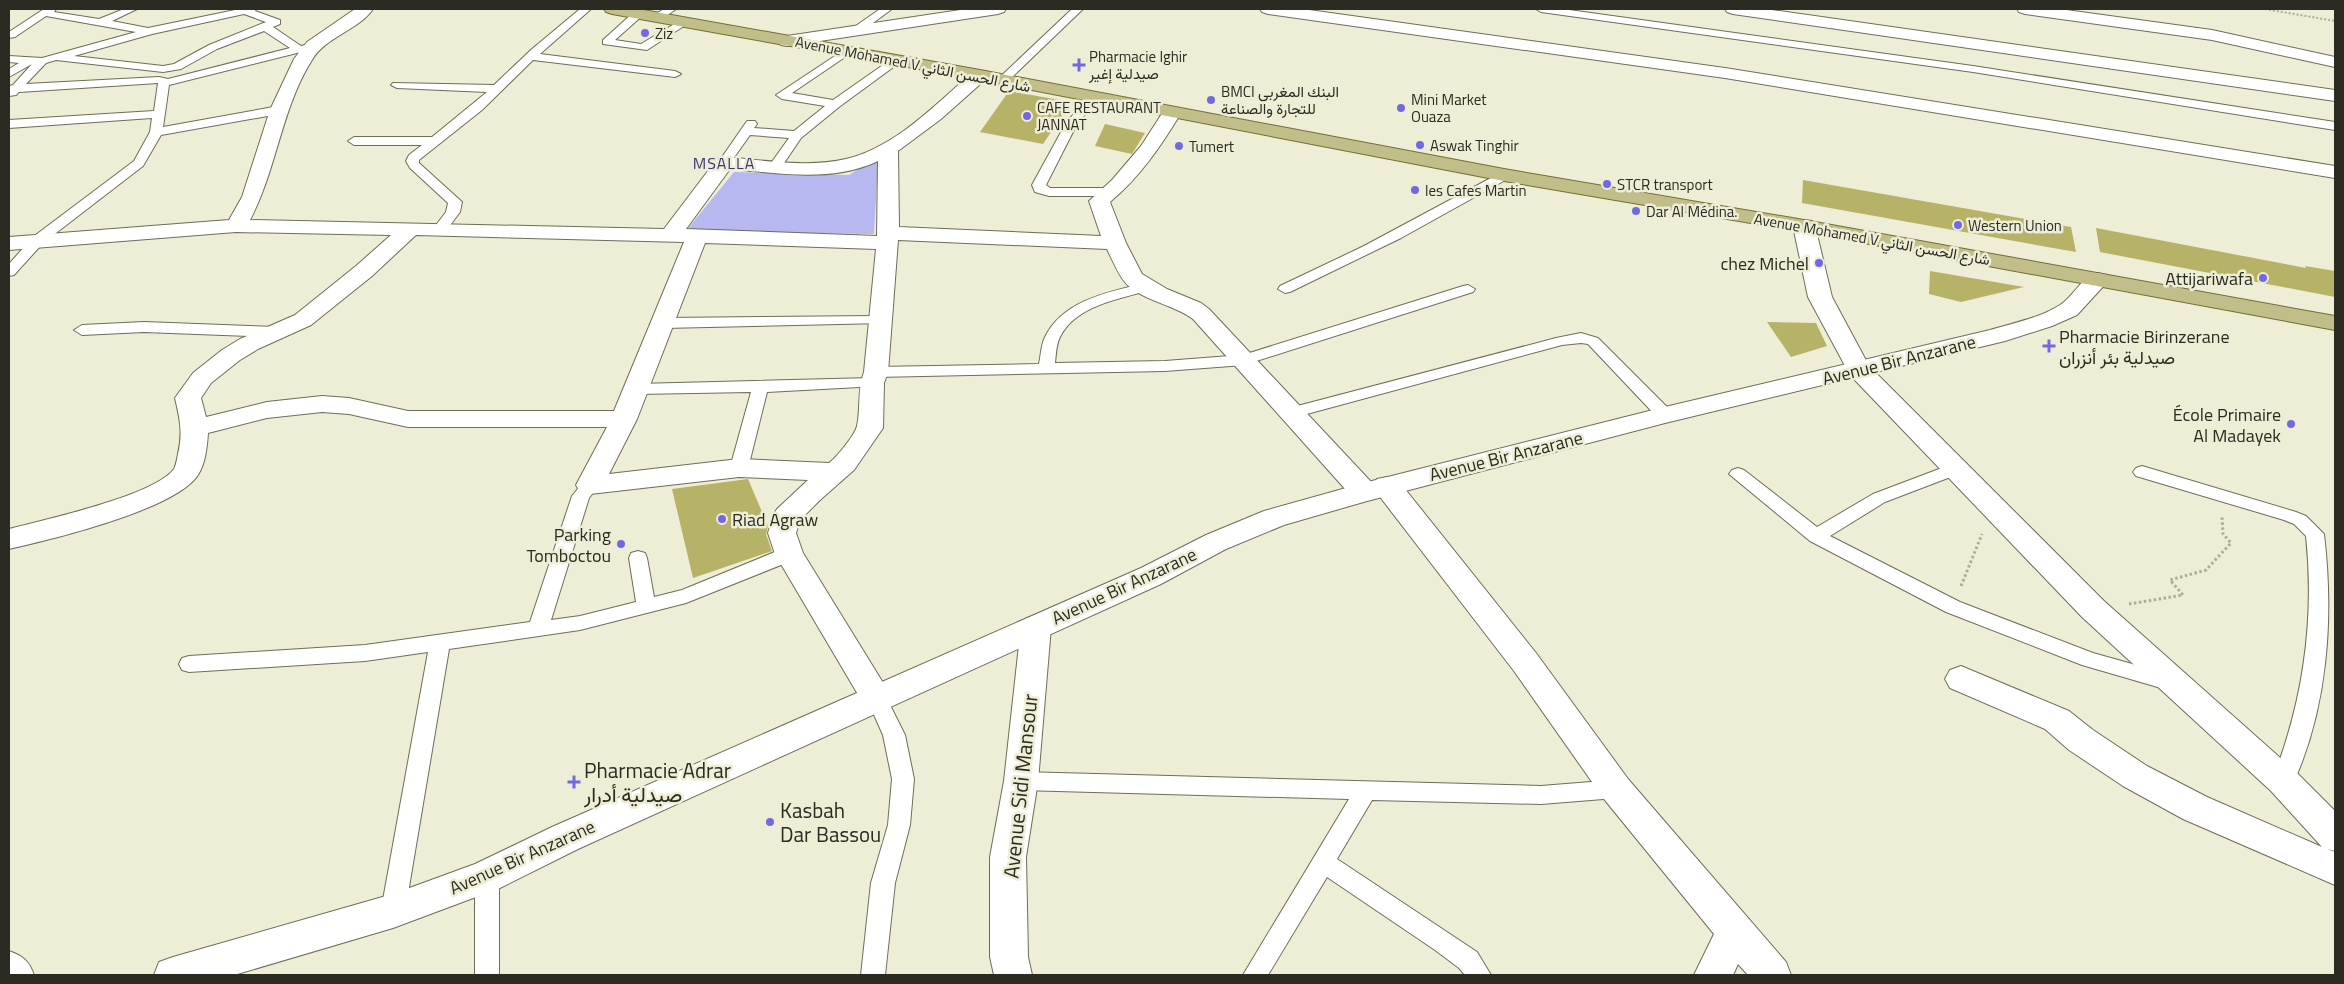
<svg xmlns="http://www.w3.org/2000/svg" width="2344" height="984" viewBox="0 0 2344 984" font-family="'Titillium Web',Vazirmatn,sans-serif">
	<rect width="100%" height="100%" fill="#eeedd5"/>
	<!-- green -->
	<polygon fill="#b6b8ef" points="878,161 874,234 685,232 734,172 849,175 866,164"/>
	<!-- building -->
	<g fill="#b6b268">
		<polygon points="1009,91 1071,102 1043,144 980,132"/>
		<polygon points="1105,124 1145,133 1132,154 1095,146"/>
		<polygon points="1803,180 2071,227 2076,252 1802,203"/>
		<polygon points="2096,228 2306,268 2305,266 2335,271 2335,297 2100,252"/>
		<polygon points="1930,271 2024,287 1961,302 1929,294"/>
		<polygon points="1767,322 1816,323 1827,346 1791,357"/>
		<polygon points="748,479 768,526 766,534 772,551 693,578 672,489"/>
	</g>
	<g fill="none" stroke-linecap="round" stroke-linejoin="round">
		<!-- service casing -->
		<g stroke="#6e6d59" stroke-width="2">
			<g id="service">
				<path d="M44 9H56L54 12 99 19 124 9H137L112 21 148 28 240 9H256L255 11 280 20V24L273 27 301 46 313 43 318 46 317 48 169 85 163 127 279 106 285 110 279 114 161 135 143 166 43 243 14 275 9 276V264L33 237 134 161 150 132 152 118 9 128V120L154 111 158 83 19 92 16 95 9 96V86L13 85 32 64 9 77V69L19 63 9 62V56L42 58 136 32 46 16 15 37 9 38V32ZM244 14 266 22 209 45 174 64 163 66 74 56 152 34ZM264 31 290 48 168 79 159 77 26 84 46 63 56 60 163 72 181 69 217 49Z"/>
				<polygon points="580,9 591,9 540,54 675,71 681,74 675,77 533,60 482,110 419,160 419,163 462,202 460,212 445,232 435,232 433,229 446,212 448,203 410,168 406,161 409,155 422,145 354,145 348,141 354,137 432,137 487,92 397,88 391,85 393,83 494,85 532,49"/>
				<polygon points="664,9 676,9 662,19 654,19 654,15"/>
				<polygon points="880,9 892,9 858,34 850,34 850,30"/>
				<polygon points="1072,9 1083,9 1007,82 999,82 997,80 999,78"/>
				<polygon points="1536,9 1562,9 1973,66 2335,122 2335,130 1973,72 1541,12"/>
				<polygon points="638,11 643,14 642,16 615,40 641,44 681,20 685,19 690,22 647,50 603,44 603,40 634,12"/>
				<polygon points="847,48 853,51 851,53 792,93 833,100 893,58 897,57 903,60 839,107 801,138 780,169 775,170 769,166 789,138 750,135 728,166 720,166 718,163 747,121 755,121 757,124 754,128 794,131 825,106 782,99 776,95"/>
				<polygon points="1093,94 1099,98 1077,124 1046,185 1050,188 1108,188 1115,192 1108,196 1049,196 1035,192 1032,185 1066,123 1089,96"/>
				<polygon points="1504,171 1510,175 1509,178 1401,238 1290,292 1285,293 1278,289 1280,286 1364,246"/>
				<path d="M1145 283 1150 284 1152 287 1150 290C1120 299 1076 305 1060 337 1056 345 1056 355 1055 363L1165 361 1243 355 1463 286 1468 285 1475 289 1473 292 1244 365 1165 371 876 377 870 375 868 372 870 369 876 367 1039 364C1041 355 1041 345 1045 337 1063 300 1109 292 1145 283Z"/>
				<polygon points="879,316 886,320 884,323 664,328 656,323 664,318"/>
				<polygon points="144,322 277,327 285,332 277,337 144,332 82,335 74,330 82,325"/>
				<polygon points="1581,333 1598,338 1671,411 1673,415 1671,419 1659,419 1588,344 1581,343 1562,345 1292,418 1286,417 1284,413 1286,409 1556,338"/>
				<polygon points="872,378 878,380 880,383 878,386 767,392 748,468 745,472 739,474 733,472 730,468 751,392 637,394 631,393 629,389 631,385 637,384"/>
				<polygon points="1955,463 1961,465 1964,469 1961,473 1885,502 1830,536 1960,602 2093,653 2175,676 2178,682 2175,688 2168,690 2082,665 1946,612 1810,541 1729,474 1732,470 1738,468 1744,470 1817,527 1873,494"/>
				<path d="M2142 466 2296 512 2306 516 2324 534C2334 618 2328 710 2291 788L2283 790 2275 788 2272 781C2303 702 2315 621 2306 536L2294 524 2284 520 2136 476 2133 472 2136 468Z"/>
				<polygon points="590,479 596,481 599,485 589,498 551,620 580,616 636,602 629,558 631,553 638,551 645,553 647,558 654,597 682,590 782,549 789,547 796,549 798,554 796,559 686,603 580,630 449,649 405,911 401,919 393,922 385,919 381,911 428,652 365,661 189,672 182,670 179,664 182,658 189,656 365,645 530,622 572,496 584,481"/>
				<polygon points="877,691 884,693 905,735 914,779 910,825 895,883 885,975 861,975 871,883 888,825 892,779 883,735 867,699 870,693"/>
				<polygon points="1021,772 1541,786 1616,780 1624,782 1627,789 1624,796 1616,798 1541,804 1372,800 1337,859 1477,952 1491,975 1465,975 1459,968 1435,950 1327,877 1268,975 1243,975 1349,799 1021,790 1013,788 1010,781 1013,774"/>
				<polygon points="487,866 495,869 499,876 499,975 475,975 475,876 479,869"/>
			</g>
		</g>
		<!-- minor casing -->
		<g stroke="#6e6d59" stroke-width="2">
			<g id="minor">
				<path d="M355 9H373C359 30 325 37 312 60 281 109 277 169 250 220L664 229 717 159 724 157C763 160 807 168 846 159 896 147 936 104 974 71H986L989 75 986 79 941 119 898 151 899 227 1101 236 1089 201 1112 180 1141 146 1165 109 1172 107 1179 109 1181 113C1161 146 1140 177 1110 202L1126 243 1142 274 1167 289 1201 303 1209 309 1374 485 1377 479 1387 477 1397 479 1536 653 1628 779 1786 962 1791 975H1748L1738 964 1733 975H1694L1714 934 1604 799 1514 671 1377 493 1374 499 1364 501 1354 499 1193 319C1173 304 1139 300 1124 281 1117 272 1112 259 1107 249L898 240 888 372 884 383 883 428 854 470 820 500 800 520 796 533 803 553 893 699 888 708 877 712 866 708 775 554 768 533 773 516 777 509 808 480 739 477 590 494 580 492 576 485 607 427H408L349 414 322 412 267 418 208 433C207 448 205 469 194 480 164 512 53 539 9 549V529C43 520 154 496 174 469 176 465 177 459 178 454 183 433 180 419 175 398L193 373 222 350 240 339 295 315 356 266 391 235 236 232 9 250V237L229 220 242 197 270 110 294 59 307 42ZM878 161 877 236 686 229 730 169C779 173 832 183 878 161ZM416 235 684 242 614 411H408L349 398 322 396 267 402 206 417 201 398 211 383 240 360 258 349 311 325 372 276ZM705 243 876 249 864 372C857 390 861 408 857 426 855 435 837 457 829 463L739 459 609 474 637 419Z"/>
				<polygon points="967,9 1006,9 1004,12 998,14 787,46 781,45 778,41 781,37 787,36"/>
				<polygon points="1260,9 1302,9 1725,68 2335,166 2335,178 1725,78 1268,14 1262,12"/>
				<polygon points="1725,9 1765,9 2335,90 2335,101 1733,14 1727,12"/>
				<polygon points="2017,9 2059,9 2212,30 2335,57 2335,67 2212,40 2025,14 2019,12"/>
				<polygon points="1804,220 1812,221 1815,226 1832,297 1869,366 2104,601 2295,771 2335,811 2335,851 2327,849 2335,852 2335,885 2183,819 2123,786 2069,750 2045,729 1950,688 1945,679 1950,670 1961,666 2069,711 2093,730 2147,766 2207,797 2322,847 2271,791 2082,617 1850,375 1808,297 1793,226 1796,221"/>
				<polygon points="1036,615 1047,619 1051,627 1038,781 1026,857 1028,957 1032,975 994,975 990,957 990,857 1004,781 1021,627 1025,619"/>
				<path d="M9 951C23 956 29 961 34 975H9Z"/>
			</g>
		</g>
		<!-- tertiary casing -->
		<g stroke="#6e6d59" stroke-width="2">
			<path id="tertiary" d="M2098 273 2106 275 2109 280 2077 315 2052 326 2005 341 1665 423 1367 501 1284 525 1226 549 1161 584 578 849 500 888 393 928 234 975H154L159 962 173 957 393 894 475 864 552 827 1141 568 1206 535 1264 511 1364 483 1665 407 1990 330C2013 323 2040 318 2060 305 2074 296 2081 277 2098 273Z"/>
		</g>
		<!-- primary casing -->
		<g stroke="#726f33" stroke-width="2">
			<polygon id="primary" points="604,9 638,9 980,70 1504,169 1804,220 2335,316 2335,330 1804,232 1504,181 980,80 612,14 606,12"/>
		</g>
		<!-- path-far1 -->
		<polyline stroke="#aead9a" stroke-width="2" stroke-dasharray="2 2" stroke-linecap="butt" points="2265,9 2335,21"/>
		<!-- path -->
		<g stroke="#aead9a" stroke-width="3" stroke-dasharray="2.5 2.5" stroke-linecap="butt">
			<polyline points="1961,586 1982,534"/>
			<polyline points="2129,604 2183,595 2170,580 2206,570 2231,543 2223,534 2222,517"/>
		</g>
		<!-- service -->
		<use href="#service" fill="#fff" fill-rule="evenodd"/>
		<!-- minor -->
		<use href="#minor" fill="#fff" fill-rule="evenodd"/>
		<!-- tertiary -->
		<use href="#tertiary" fill="#fff" fill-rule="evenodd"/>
		<!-- primary -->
		<use href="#primary" fill="#c2be8a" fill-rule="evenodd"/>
	</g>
	<!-- markers -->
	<g fill="#7268e2" stroke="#eeedd5" stroke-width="2">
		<circle cx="645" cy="33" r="5"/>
		<path d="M1076.5 57.5h5v5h5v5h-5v5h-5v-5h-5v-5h5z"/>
		<circle cx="1211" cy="100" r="5"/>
		<circle cx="1401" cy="108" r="5"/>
		<circle cx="1027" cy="116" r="5"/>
		<circle cx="1420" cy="145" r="5"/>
		<circle cx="1179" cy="146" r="5"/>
		<circle cx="1607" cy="184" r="5"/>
		<circle cx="1415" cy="190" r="5"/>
		<circle cx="1636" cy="211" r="5"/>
		<circle cx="1958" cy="225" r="5"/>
		<circle cx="1819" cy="263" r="5"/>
		<circle cx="2263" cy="278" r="5"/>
		<path d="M2046.5 338.5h5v5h5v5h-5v5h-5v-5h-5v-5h5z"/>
		<circle cx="2291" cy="424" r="5"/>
		<circle cx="722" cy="519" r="5"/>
		<circle cx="621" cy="544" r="5"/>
		<path d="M571.5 774.5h5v5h5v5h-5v5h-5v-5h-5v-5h5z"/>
		<circle cx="770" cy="822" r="5"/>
	</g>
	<g text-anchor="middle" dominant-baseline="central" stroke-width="5" stroke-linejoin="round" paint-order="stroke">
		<!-- far-poi labels -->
		<g font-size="15" fill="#2b2b22" stroke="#eeedd5" text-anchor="start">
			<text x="655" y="33">Ziz</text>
			<text x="1089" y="56">Pharmacie Ighir<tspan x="1089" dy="17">صيدلية إغير</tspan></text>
			<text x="1221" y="91">BMCI البنك المغربي<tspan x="1221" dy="17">للتجارة والصناعة</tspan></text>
			<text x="1411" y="99">Mini Market<tspan x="1411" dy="17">Ouaza</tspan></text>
			<text x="1037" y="107">CAFE RESTAURANT<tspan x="1037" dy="17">JANNAT</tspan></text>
			<text x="1430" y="145">Aswak Tinghir</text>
			<text x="1189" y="146">Tumert</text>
			<text x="1617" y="184">STCR transport</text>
			<text x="1425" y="190">les Cafes Martin</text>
			<text x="1646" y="211">Dar Al Médina.</text>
			<text x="1968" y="225">Western Union</text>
		</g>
		<!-- far-street labels -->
		<g font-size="15" fill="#2b2b22" stroke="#eeedd5">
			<text transform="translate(913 64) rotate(11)">Avenue Mohamed V شارع الحسن الثاني</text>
			<text transform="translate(1872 239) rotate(10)">Avenue Mohamed V شارع الحسن الثاني</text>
		</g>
		<!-- far-neighbourhood labels -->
		<g font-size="16" letter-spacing="1" fill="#3c3875" stroke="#eeedd5">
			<text x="724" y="163">MSALLA</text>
		</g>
		<!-- poi labels -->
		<g font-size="18" fill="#2b2b22" stroke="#eeedd5" text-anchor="end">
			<text x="1809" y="263">chez Michel</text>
			<text x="2253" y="278">Attijariwafa</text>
			<text x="2059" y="336" text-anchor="start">Pharmacie Birinzerane<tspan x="2059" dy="21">صيدلية بئر أنزران</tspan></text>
			<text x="2281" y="414">École Primaire<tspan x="2281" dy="21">Al Madayek</tspan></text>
			<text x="732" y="519" text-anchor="start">Riad Agraw</text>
			<text x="611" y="534">Parking<tspan x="611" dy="21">Tomboctou</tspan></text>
		</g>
		<!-- street labels -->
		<g font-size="18" fill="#2b2b22" stroke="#eeedd5">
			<text transform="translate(1899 360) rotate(-14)">Avenue Bir Anzarane</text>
			<text transform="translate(1506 456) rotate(-14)">Avenue Bir Anzarane</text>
			<text transform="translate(1124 586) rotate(-25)">Avenue Bir Anzarane</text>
			<text transform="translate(522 857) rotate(-24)">Avenue Bir Anzarane</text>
		</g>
		<!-- near-poi labels -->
		<g font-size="21" fill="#2b2b22" stroke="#eeedd5" text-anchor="start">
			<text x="584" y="770">Pharmacie Adrar<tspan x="584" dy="24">صيدلية أدرار</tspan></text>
			<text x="780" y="810">Kasbah<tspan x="780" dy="24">Dar Bassou</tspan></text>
		</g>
		<!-- near-street labels -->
		<g font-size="21" fill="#2b2b22" stroke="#eeedd5">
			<text transform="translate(1020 786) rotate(-84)">Avenue Sidi Mansour</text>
		</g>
	</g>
	<!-- border -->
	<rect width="2344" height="984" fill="none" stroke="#2b2b22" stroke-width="20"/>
</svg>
